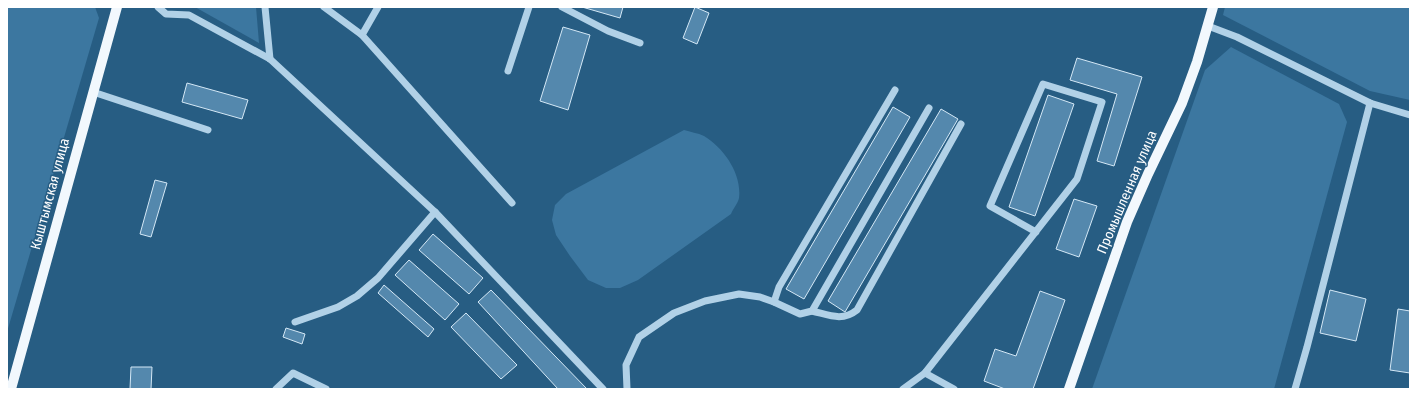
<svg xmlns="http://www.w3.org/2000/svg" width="1417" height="396" viewBox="0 0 1417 396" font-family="'Fira Sans Condensed',sans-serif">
	<rect width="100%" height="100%" fill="#275d83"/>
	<!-- green -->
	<g fill="#3c77a0">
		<polygon points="7,7 95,7 99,18 7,332"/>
		<polygon points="195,7 256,7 259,43"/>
		<polygon points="1225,7 1410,7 1410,100 1370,91 1223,15"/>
		<polygon points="1231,47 1339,104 1347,122 1274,389 1092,389 1205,70"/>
		<path d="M684 130C690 132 698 133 704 136 724 148 742 174 739 198 738 203 733 209 731 214L638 280 620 288H606L588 280 570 256 556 235 552 220 555 205 566 194Z"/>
	</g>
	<!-- building -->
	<g fill="#5488ad" stroke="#d4e8f6">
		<polygon points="582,7 623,7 620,18"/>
		<polygon points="695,7 709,13 697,44 683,38"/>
		<polygon points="563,27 590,35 568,110 540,101"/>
		<polygon points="1077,58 1142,77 1114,166 1097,161 1117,94 1070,80"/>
		<polygon points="187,83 248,100 242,119 182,102"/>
		<polygon points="1048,95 1074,104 1035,216 1009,207"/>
		<polygon points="893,107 910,117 804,299 786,289"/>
		<polygon points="941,109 958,119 845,312 828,301"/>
		<polygon points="155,180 167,183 151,237 140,234"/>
		<polygon points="1074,199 1097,206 1079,257 1056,249"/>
		<polygon points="433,234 483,278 469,294 419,250"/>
		<polygon points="409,260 459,304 445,320 395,275"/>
		<polygon points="384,285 434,329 428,337 378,293"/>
		<polygon points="491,290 587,389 558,389 478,302"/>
		<polygon points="1330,290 1366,299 1356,341 1320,333"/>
		<polygon points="1040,291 1065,300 1033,389 1005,389 984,381 995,349 1016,356"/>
		<polygon points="1398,309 1410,311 1410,373 1390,370"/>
		<polygon points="466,313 517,365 501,379 451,327"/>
		<polygon points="286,328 305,334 302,344 283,337"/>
		<polygon points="131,367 152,367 151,389 130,389"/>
	</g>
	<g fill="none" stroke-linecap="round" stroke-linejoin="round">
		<!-- minor -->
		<g stroke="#b1d1e7" stroke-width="7">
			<polyline points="158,7 166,14 189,15 270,59 435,212 603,389"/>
			<polyline points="265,7 270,59"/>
			<polyline points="324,7 362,35 512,203"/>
			<polyline points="562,7 608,31 640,43"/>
			<polyline points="1208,26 1237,37 1370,103 1410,115"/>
			<polyline points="362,35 378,7"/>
			<polyline points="508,71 529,7"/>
			<polyline points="93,92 208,130"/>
			<polyline points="774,302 779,287 895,90"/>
			<path d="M812 311C829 315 842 322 857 310L961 124"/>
			<polyline points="295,322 338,307 357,296 378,278 435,212"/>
			<polyline points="925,373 954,389"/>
			<polyline points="276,389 293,373 326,389"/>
			<polyline points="627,389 626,365 639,337 674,313 705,301 739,294 760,297 774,302 800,314 812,311 929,108"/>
			<polyline points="903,389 925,373 1077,179 1102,102 1043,84 990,206 1036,232"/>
			<polyline points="1295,389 1307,347 1370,103"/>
		</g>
		<!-- major -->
		<g stroke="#f2f8fd" stroke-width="10">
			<polyline points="11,389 117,7"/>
			<polyline points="1069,389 1127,222 1148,174 1182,103 1197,62 1213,7"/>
		</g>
	</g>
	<g text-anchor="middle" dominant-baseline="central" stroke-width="3" stroke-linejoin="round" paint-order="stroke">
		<!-- street labels -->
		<g font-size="14" fill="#fff" stroke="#275d83">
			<text transform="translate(1127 192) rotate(-67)">Промышленная улица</text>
			<text transform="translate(50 194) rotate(-75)">Кыштымская улица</text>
		</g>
	</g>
	<!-- border -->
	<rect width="1417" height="396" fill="none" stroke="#ffffff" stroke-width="16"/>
</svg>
